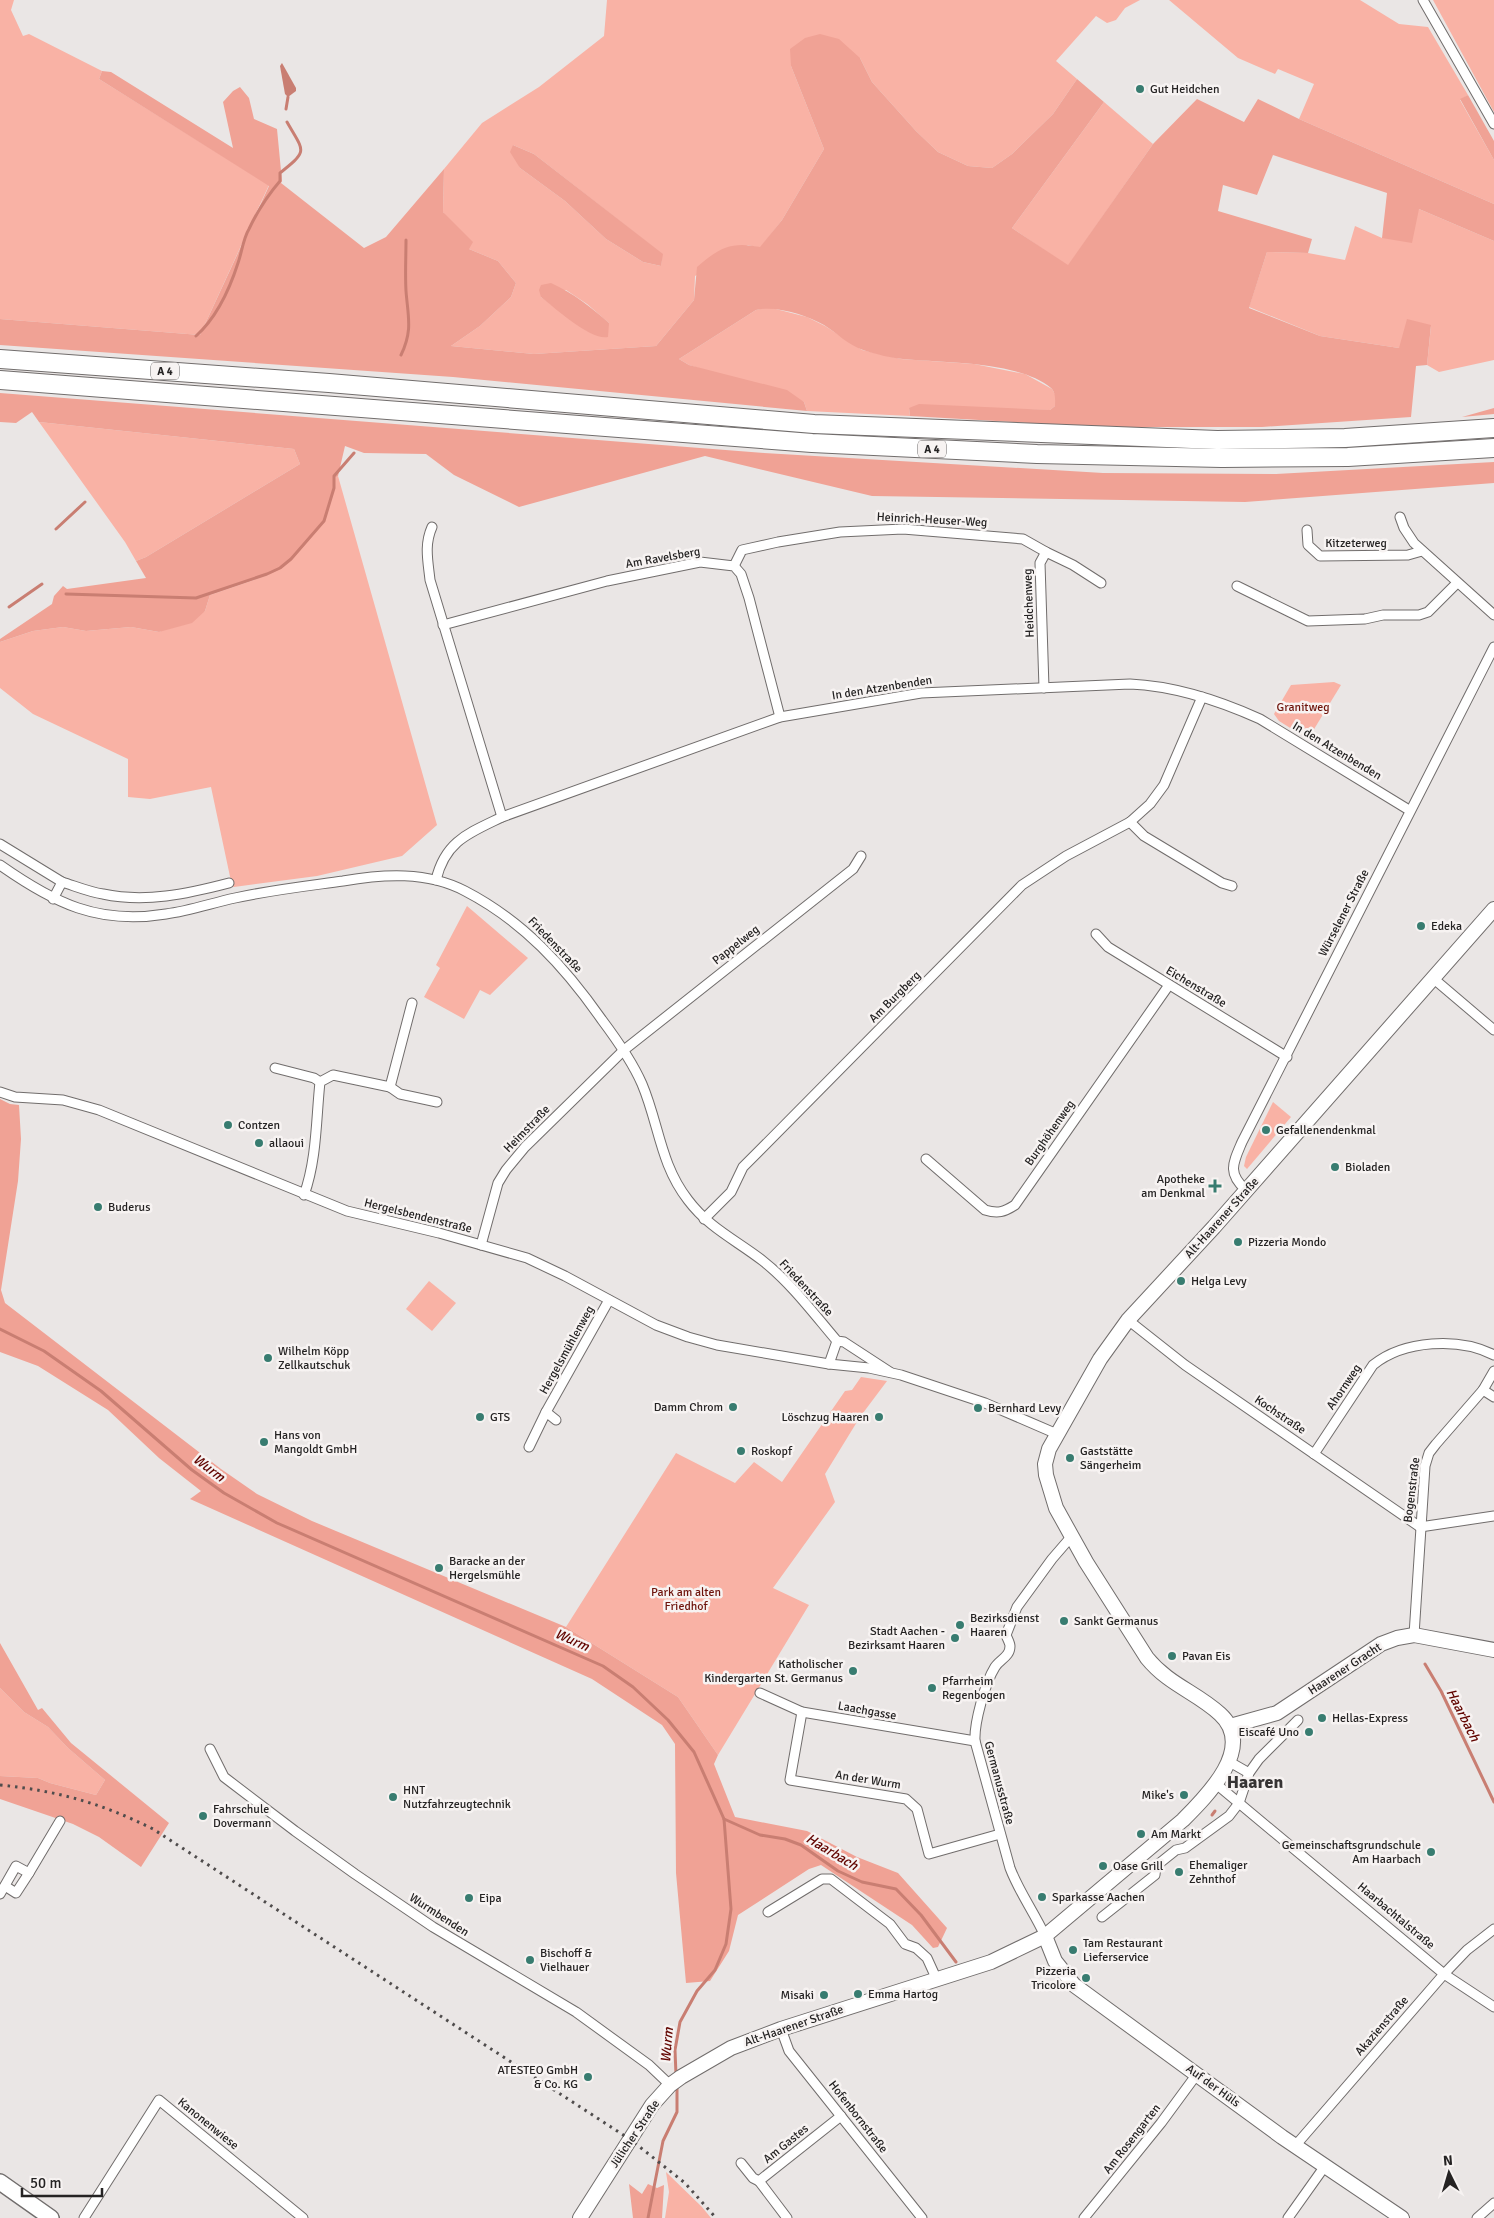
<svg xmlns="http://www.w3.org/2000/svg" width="1494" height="2218" viewBox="0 0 1494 2218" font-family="Signika,sans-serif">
	<rect width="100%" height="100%" fill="#eae6e5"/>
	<!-- green -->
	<g fill="#f9b2a5" fill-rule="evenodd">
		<polygon points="0,0 14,0 11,10 23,36 29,34 102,71 99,79 269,185 200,335 0,319"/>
		<path d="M607 0H1140L1125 8 1116 20 1107 23 1096 16 1056 61 1077 79 1053 114 1012 154 992 168 968 166 938 152 916 131 872 82 860 58 791 66 824 149 782 220 760 248 748 245 695 276 694 300 656 346 534 354 451 346 480 326 511 297 516 283 498 261 469 249 443 212 444 169 482 123 539 87 604 36ZM513 145 534 154 662 254 661 266 643 262 606 239 565 201 520 168ZM566 290 587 304 609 323 587 331 541 297Z"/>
		<polygon points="1169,0 1360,0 1399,24 1428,27 1468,95 1460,100 1494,160 1494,204 1299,119 1314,84 1278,69 1275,74 1238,58"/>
		<polygon points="1433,0 1494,0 1494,112"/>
		<polygon points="1104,102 1153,144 1068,266 1012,228"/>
		<polygon points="1419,209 1494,241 1494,360 1439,372 1427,365 1431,326 1399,348 1320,336 1249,307 1267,252 1308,253 1345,260 1355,226 1382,238"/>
		<polygon points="768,307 807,317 825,326 862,350 901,359 974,364 1025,374 1052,389 1056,396 1055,406 1050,410 909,408 910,416 807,411 804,402 689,365 679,359 756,310"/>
		<polygon points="39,422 294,449 300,464 146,557 136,561 125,542"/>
		<polygon points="338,476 437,825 402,856 317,876 234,887 232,886 211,787 150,799 128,797 128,759 33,714 0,688 0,642 33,631 63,627 86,631 131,627 159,632 205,611 210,595 268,575 335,488 335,478"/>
		<polygon points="1334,682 1341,685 1308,739 1279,721 1274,714 1291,685"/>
		<polygon points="467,906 528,958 490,995 480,990 464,1019 424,997 440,968 436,965"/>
		<polygon points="1273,1102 1291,1117 1247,1169 1244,1166 1246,1157"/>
		<polygon points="429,1281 456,1303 432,1331 406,1309"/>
		<polygon points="861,1377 887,1381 860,1417 825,1474 835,1502 773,1588 809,1605 718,1755 678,1697 566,1627 676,1453 735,1483 754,1462 782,1482 845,1391 852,1390"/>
		<polygon points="0,1688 24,1712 48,1727 68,1748 105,1780 96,1795 50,1783 38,1778 0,1776"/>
		<polygon points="666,2172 702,2207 711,2218 665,2218 669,2192"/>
	</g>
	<!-- forest -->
	<g fill="#f0a295">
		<path d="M820 34 839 39 860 58 872 82 916 131 938 152 968 166 992 168 1012 154 1053 114 1077 79 1104 102 1012 228 1068 265 1153 144 1197 99 1244 122 1258 99 1299 119 1494 204V241L1419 209 1412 243 1382 238 1387 193 1273 155 1257 195 1223 185 1218 211 1312 239 1308 253 1267 252 1249 308 1320 336 1399 348 1407 319 1431 325 1427 365 1416 366 1411 417 1262 427H1100L910 416 909 408 919 404 1050 410 1055 406C1055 399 1056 393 1051 388 1019 361 944 363 903 359 891 358 875 354 863 350 848 345 837 333 824 325 806 315 776 305 756 310L679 359 689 365 787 390 804 402 807 411 453 377 0 345V319L200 335 269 186 99 79 102 71 111 72 233 148 223 102 233 91 240 87 249 98 254 119 277 129 282 181 281 183 364 248 386 237 444 169 443 212 473 242 469 249 498 261 516 283 511 297 480 326 451 346 534 354 656 346 694 300 697 267C719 248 731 241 760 247L782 220 824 149 791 66 790 49 805 38Z"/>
		<polygon points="1468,95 1494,141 1494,160 1460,99"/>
		<polygon points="513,145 534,154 663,254 661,266 643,262 606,239 565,201 520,168 510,152"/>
		<path d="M551 283C573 293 591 307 609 323L608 337C591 341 555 308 541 297L539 290 541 285Z"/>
		<polygon points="0,393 764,453 1103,473 1276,474 1494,462 1494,483 1245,502 872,496 705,456 519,507 454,475 426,454 364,453 345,446 338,476 335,478 335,488 325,521 292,560 280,569 268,575 210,595 205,611 192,623 159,632 131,627 86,631 63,627 33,631 0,642 0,639 52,604 54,596 63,586 67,589 146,578 136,561 146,557 300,464 294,449 39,422 32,412 16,423 0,422"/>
		<polygon points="1494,408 1494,414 1462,417"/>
		<polygon points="0,1099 10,1104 19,1105 21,1139 18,1181 1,1290 5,1303 221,1469 257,1494 312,1521 566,1627 678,1697 718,1755 714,1764 735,1817 807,1831 857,1857 898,1873 947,1928 938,1947 933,1948 912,1925 821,1865 809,1869 738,1915 729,1951 710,1981 686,1983 676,1873 675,1744 662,1725 592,1679 190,1499 201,1491 159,1458 108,1410 38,1366 0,1352"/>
		<polygon points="0,1643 38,1710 42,1708 71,1743 169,1823 141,1867 99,1837 73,1824 0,1799 0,1776 38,1778 50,1783 96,1795 105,1780 68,1748 48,1727 24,1712 0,1688"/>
		<polygon points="629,2184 642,2194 648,2184 657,2188 664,2185 662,2218 633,2218"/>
	</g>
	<!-- water -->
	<polygon fill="#c97e72" points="282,63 296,88 296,91 288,97 285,94 280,66"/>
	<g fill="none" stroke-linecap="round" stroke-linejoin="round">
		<!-- stream -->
		<g stroke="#c97e72" stroke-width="3">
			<polyline points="286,109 288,97"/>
			<path d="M196 336C216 318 230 288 238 263 242 252 243 239 249 229 257 212 268 195 280 181V173C309 150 304 152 287 122"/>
			<path d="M401 355C413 330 408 317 406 291 405 274 406 257 406 240"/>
			<polyline points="56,529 85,502"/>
			<polyline points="66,594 196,598 267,574 280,568 291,559 324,521 334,488 334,476 354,453"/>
			<polyline points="9,607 42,584"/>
			<polyline points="0,1329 44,1351 101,1391 192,1470 224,1493 277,1523 603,1666 633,1687 668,1720 694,1752 724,1819 731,1909 726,1944 715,1970 697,1991 680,2022 675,2050 676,2075"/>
			<polyline points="1425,1664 1441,1691 1494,1802"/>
			<polyline points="1212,1815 1215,1811"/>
			<polyline points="724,1819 760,1835 785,1839 801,1845 838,1871 862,1882 896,1889 921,1915 956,1962"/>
			<polyline points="648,2218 663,2141 677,2112 677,2086"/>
		</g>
		<!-- street casing -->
		<g stroke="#716d6c" stroke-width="11">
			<g id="street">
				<polyline points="1423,0 1494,124"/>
				<polyline points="1400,517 1404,528 1414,543 1494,615"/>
				<path d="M432 527C424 545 428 561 430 580L502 817"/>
				<polyline points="1307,530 1308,545 1320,556 1408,555 1422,551"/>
				<polyline points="734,566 742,550 778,542 840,532 903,529 1023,539 1046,552"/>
				<polyline points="1237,586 1308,621 1365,619 1383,615 1419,615 1428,612 1457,583"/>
				<polyline points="443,625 607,581 700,562 734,566 741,574 749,598 780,717"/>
				<polyline points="1044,688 1040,563 1046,552 1073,565 1101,583"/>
				<polyline points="1130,822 1144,836 1222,883 1232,886"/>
				<polyline points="0,844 62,882 53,899"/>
				<path d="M0 865C54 903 98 925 166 914 189 911 212 903 235 898 271 890 307 886 343 881 383 874 427 871 465 891 523 921 565 967 602 1020 617 1040 632 1061 642 1084 659 1124 660 1164 688 1200 709 1228 736 1240 763 1261 791 1283 814 1314 837 1341L844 1342 890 1372"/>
				<path d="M436 880C445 841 469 833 502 817L780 717 921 693 1130 684C1175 686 1218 700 1260 719L1409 810"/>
				<path d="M62 882C75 886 89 892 103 894 145 903 187 894 229 883"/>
				<polyline points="1096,934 1108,947 1287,1057"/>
				<polyline points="1434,979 1494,1030"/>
				<polyline points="275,1068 314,1078 320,1082"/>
				<polyline points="390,1087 400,1094 437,1102"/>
				<polyline points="0,1092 15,1097 63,1100 99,1110 347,1211 439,1233 527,1258 565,1276 656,1325 688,1337 717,1345 829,1364 869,1368 901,1375 985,1403 1057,1434"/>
				<path d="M926 1159 985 1210C998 1214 1004 1212 1015 1205L1169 985"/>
				<path d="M1246 1190C1227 1173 1233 1163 1242 1142L1494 647"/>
				<path d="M304 1195C317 1159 316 1119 320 1082L333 1075 390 1087 412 1003"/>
				<polyline points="704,1219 731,1192 743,1167 759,1151 1022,885 1066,856 1130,822 1150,804 1164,785 1202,697"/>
				<polyline points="481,1245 498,1183 506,1170 525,1147 624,1050 853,869 861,856"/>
				<polyline points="1128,1320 1185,1365 1420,1527"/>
				<polyline points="829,1364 837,1341"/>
				<polyline points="1483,1390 1494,1397"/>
				<polyline points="546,1412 609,1300"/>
				<polyline points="529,1447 546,1412 556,1420"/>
				<path d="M1314 1454 1373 1365C1404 1340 1459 1337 1494 1355"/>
				<polyline points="1420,1527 1494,1516"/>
				<polyline points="1414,1635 1425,1466 1429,1453 1436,1444 1483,1390 1494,1371"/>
				<polyline points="760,1693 802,1712 975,1741"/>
				<polyline points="802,1712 790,1780 906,1799 917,1809 929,1854 1000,1834"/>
				<polyline points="210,1749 224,1777 295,1831 355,1874 433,1927 576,2012 649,2065 670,2085"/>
				<polyline points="1228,1761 1249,1773"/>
				<polyline points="1215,1783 1444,1974 1494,2007"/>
				<polyline points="5,1886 16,1893 29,1873"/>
				<polyline points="0,1894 16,1866 29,1873 60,1821"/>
				<polyline points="768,1912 822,1879 831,1879 890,1924 905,1944 916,1948 927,1958 937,1980"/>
				<polyline points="1102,1917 1155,1875 1156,1866 1176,1850 1185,1848 1229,1816 1239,1803 1249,1773 1259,1759 1298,1720"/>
				<path d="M1045 1936C1034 1912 1019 1892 1010 1868L975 1741C974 1723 985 1683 995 1667 1000 1659 1010 1657 1010 1646 1010 1643 1007 1638 1006 1635L1017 1607 1052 1559 1071 1537"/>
				<polyline points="781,2029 789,2051 922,2218"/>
				<polyline points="1295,2146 1444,1974 1467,1950 1494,1929"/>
				<polyline points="741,2163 753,2178 759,2181"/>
				<polyline points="84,2218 159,2100 303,2218"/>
				<polyline points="787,2218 759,2181 841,2116"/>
				<polyline points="1084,2218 1161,2123 1197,2074"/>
				<polyline points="1288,2218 1325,2166"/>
				<polyline points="1477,2218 1494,2203"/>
			</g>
		</g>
		<!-- secondary casing -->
		<g stroke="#716d6c" stroke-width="16">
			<g id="secondary">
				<polyline points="1230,1726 1277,1713 1381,1644 1397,1638 1414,1635 1494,1650"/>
				<polyline points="1045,1936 1055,1961 1074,1985 1282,2137 1402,2218"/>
				<path d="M580 2218 652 2105 670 2085 681 2077 731 2048 781 2029 991 1962 1045 1936 1183 1820C1208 1795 1256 1747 1220 1714 1196 1692 1169 1685 1147 1658L1086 1562 1056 1508 1046 1475 1045 1464 1049 1449 1100 1359 1128 1320 1214 1227 1494 909"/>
			</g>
		</g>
		<!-- primary casing -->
		<g stroke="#716d6c" stroke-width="18">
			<polyline id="primary" points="0,2182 51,2218"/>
		</g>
		<!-- highway casing -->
		<g stroke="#716d6c" stroke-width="20">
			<g id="highway">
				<polyline points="0,359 329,383 814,424 1217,440 1345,438 1494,428"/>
				<polyline points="0,380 812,443 1037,454 1222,458 1348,457 1494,448"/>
			</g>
		</g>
		<!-- street -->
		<use href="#street" stroke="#fff" stroke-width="9"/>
		<!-- secondary -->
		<use href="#secondary" stroke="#fff" stroke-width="14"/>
		<!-- primary -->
		<use href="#primary" stroke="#fff" stroke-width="15"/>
		<!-- highway -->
		<use href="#highway" stroke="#fff" stroke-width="18"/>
		<!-- rail -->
		<path stroke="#4f4c4c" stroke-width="3" stroke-dasharray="2.5 5" stroke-linecap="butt" d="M0 1785C58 1791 101 1803 153 1829L631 2140 685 2183 716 2218"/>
	</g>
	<!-- markers -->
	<g fill="#387c70" stroke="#f7f3f2" stroke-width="2">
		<circle cx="1140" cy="89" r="5"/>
		<circle cx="1421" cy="926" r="5"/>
		<circle cx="228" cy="1125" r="5"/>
		<circle cx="1266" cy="1130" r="5"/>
		<circle cx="259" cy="1143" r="5"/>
		<circle cx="1335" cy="1167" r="5"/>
		<path d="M1212.5 1178.5h5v5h5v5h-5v5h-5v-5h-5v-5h5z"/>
		<circle cx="98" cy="1207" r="5"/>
		<circle cx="1238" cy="1242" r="5"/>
		<circle cx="1181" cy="1281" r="5"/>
		<circle cx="268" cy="1358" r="5"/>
		<circle cx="733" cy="1407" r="5"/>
		<circle cx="978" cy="1408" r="5"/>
		<circle cx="480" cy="1417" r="5"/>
		<circle cx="879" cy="1417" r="5"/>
		<circle cx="264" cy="1442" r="5"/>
		<circle cx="741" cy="1451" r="5"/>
		<circle cx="1070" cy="1458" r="5"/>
		<circle cx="439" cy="1568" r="5"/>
		<circle cx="1064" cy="1621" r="5"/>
		<circle cx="960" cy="1625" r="5"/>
		<circle cx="955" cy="1638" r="5"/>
		<circle cx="1172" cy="1656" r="5"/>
		<circle cx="853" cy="1671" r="5"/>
		<circle cx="932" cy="1688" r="5"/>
		<circle cx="1322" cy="1718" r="5"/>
		<circle cx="1309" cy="1732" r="5"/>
		<circle cx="1184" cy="1795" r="5"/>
		<circle cx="393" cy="1797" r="5"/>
		<circle cx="203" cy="1816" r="5"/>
		<circle cx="1141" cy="1834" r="5"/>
		<circle cx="1431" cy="1852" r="5"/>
		<circle cx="1103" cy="1866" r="5"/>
		<circle cx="1179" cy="1872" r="5"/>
		<circle cx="1042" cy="1897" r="5"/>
		<circle cx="469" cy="1898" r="5"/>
		<circle cx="1073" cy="1950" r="5"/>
		<circle cx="530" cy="1960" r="5"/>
		<circle cx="1086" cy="1978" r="5"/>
		<circle cx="858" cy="1994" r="5"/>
		<circle cx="824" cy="1995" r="5"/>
		<circle cx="588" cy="2077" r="5"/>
	</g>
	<g text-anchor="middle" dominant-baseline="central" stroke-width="5" stroke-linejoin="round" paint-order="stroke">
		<!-- shield labels -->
		<g fill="#f7f3f2" stroke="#646161" stroke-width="1">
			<rect x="151" y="362.5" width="28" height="17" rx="4"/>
			<rect x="918" y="440.5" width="28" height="17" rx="4"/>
		</g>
		<g font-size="11" font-weight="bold" fill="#252323">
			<text x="165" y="371">A 4</text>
			<text x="932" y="449">A 4</text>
		</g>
		<!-- poi labels -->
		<g font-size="12" fill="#252323" stroke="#f7f3f2" text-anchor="start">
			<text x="1150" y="89">Gut Heidchen</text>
			<text x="1431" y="926">Edeka</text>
			<text x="238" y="1125">Contzen</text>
			<text x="1276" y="1130">Gefallenendenkmal</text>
			<text x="269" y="1143">allaoui</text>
			<text x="1345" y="1167">Bioladen</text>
			<text x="1205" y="1179" text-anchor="end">Apotheke<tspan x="1205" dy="14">am Denkmal</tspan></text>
			<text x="108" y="1207">Buderus</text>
			<text x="1248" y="1242">Pizzeria Mondo</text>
			<text x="1191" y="1281">Helga Levy</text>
			<text x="278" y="1351">Wilhelm Köpp<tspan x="278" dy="14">Zellkautschuk</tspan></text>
			<text x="723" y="1407" text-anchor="end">Damm Chrom</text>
			<text x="988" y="1408">Bernhard Levy</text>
			<text x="490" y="1417">GTS</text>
			<text x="869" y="1417" text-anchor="end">Löschzug Haaren</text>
			<text x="274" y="1435">Hans von<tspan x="274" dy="14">Mangoldt GmbH</tspan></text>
			<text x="751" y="1451">Roskopf</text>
			<text x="1080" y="1451">Gaststätte<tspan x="1080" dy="14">Sängerheim</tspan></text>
			<text x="449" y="1561">Baracke an der<tspan x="449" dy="14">Hergelsmühle</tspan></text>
			<text x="970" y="1618">Bezirksdienst<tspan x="970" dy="14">Haaren</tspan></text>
			<text x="1074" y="1621">Sankt Germanus</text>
			<text x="945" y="1631" text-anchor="end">Stadt Aachen -<tspan x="945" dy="14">Bezirksamt Haaren</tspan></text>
			<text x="1182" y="1656">Pavan Eis</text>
			<text x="843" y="1664" text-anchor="end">Katholischer<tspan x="843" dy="14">Kindergarten St. Germanus</tspan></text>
			<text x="942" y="1681">Pfarrheim<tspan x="942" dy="14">Regenbogen</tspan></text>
			<text x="1332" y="1718">Hellas-Express</text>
			<text x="1299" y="1732" text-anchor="end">Eiscafé Uno</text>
			<text x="403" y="1790">HNT<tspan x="403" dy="14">Nutzfahrzeugtechnik</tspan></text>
			<text x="1174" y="1795" text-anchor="end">Mike's</text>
			<text x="213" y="1809">Fahrschule<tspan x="213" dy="14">Dovermann</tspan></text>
			<text x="1151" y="1834">Am Markt</text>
			<text x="1421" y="1845" text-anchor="end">Gemeinschaftsgrundschule<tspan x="1421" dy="14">Am Haarbach</tspan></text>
			<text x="1189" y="1865">Ehemaliger<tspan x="1189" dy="14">Zehnthof</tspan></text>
			<text x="1113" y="1866">Oase Grill</text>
			<text x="1052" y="1897">Sparkasse Aachen</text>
			<text x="479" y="1898">Eipa</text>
			<text x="1083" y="1943">Tam Restaurant<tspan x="1083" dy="14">Lieferservice</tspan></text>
			<text x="540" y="1953">Bischoff &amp;<tspan x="540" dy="14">Vielhauer</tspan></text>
			<text x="1076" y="1971" text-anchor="end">Pizzeria<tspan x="1076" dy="14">Tricolore</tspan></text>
			<text x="868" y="1994">Emma Hartog</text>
			<text x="814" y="1995" text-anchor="end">Misaki</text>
			<text x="578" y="2070" text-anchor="end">ATESTEO GmbH<tspan x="578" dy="14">&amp; Co. KG</tspan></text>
		</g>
		<!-- street labels -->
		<g font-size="12" fill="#252323" stroke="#f7f3f2">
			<text transform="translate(932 520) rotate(3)">Heinrich-Heuser-Weg</text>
			<text x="1356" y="543">Kitzeterweg</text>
			<text transform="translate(663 558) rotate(-10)">Am Ravelsberg</text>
			<text transform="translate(1029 603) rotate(-92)">Heidchenweg</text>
			<text transform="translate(882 688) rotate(-9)">In den Atzenbenden</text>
			<text transform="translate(1337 751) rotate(31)">In den Atzenbenden</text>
			<text transform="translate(1344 913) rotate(-63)">Würselener Straße</text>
			<text transform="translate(555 945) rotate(46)">Friedenstraße</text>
			<text transform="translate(736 945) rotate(-38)">Pappelweg</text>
			<text transform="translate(1196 987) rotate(31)">Eichenstraße</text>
			<text transform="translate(895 997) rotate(-45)">Am Burgberg</text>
			<text transform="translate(527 1129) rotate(-46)">Heimstraße</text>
			<text transform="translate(1050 1133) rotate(-55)">Burghöhenweg</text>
			<text transform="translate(418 1216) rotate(14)">Hergelsbendenstraße</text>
			<text transform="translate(1222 1218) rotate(-48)">Alt-Haarener Straße</text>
			<text transform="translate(806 1288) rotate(47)">Friedenstraße</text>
			<text transform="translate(567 1350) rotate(-61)">Hergelsmühlenweg</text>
			<text transform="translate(1344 1387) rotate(-56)">Ahornweg</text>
			<text transform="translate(1280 1415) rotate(34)">Kochstraße</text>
			<text transform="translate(1412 1490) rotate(-83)">Bogenstraße</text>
			<text transform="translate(1345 1669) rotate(-33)">Haarener Gracht</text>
			<text transform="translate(867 1711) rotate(10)">Laachgasse</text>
			<text transform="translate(868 1780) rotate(9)">An der Wurm</text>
			<text transform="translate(999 1783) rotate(75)">Germanusstraße</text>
			<text transform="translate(439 1915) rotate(33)">Wurmbenden</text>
			<text transform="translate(1396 1916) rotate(40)">Haarbachtalstraße</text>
			<text transform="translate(794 2026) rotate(-19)">Alt-Haarener Straße</text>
			<text transform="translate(1382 2026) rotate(-49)">Akazienstraße</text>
			<text transform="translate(1213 2086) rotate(36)">Auf der Hüls</text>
			<text transform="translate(858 2117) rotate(52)">Hofenbornstraße</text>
			<text transform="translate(208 2124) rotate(39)">Kanonenwiese</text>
			<text transform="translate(635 2134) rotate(-56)">Jülicher Straße</text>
			<text transform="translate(1132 2139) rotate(-52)">Am Rosengarten</text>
			<text transform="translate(786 2144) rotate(-39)">Am Gastes</text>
		</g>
		<!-- park labels -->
		<g font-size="12" fill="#6e140c" stroke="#f7f3f2">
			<text x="1303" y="707">Granitweg</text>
			<text x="686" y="1592">Park am alten<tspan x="686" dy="14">Friedhof</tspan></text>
		</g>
		<!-- water labels -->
		<g font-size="14" font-style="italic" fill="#620501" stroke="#f7f3f2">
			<text transform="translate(209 1468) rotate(37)">Wurm</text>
			<text transform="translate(572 1640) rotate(24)">Wurm</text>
			<text transform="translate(1463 1715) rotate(63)">Haarbach</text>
			<text transform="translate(832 1852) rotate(31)">Haarbach</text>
			<text transform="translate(667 2045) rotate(-85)">Wurm</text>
		</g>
		<!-- district labels -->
		<g font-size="18" font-weight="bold" fill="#373434" stroke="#f7f3f2">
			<text x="1255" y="1782">Haaren</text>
		</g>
	</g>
	<!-- north arrow -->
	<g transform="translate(1449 2173) rotate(355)" stroke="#f7f3f2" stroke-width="4" paint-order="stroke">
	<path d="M0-4L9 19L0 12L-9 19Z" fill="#252323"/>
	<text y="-8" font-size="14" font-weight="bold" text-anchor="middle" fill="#252323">N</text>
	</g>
	<!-- scale -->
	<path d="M22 2188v8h80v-8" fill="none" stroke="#252323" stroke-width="2.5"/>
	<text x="30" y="2188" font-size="15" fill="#252323" stroke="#f7f3f2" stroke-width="4" paint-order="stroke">50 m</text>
</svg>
